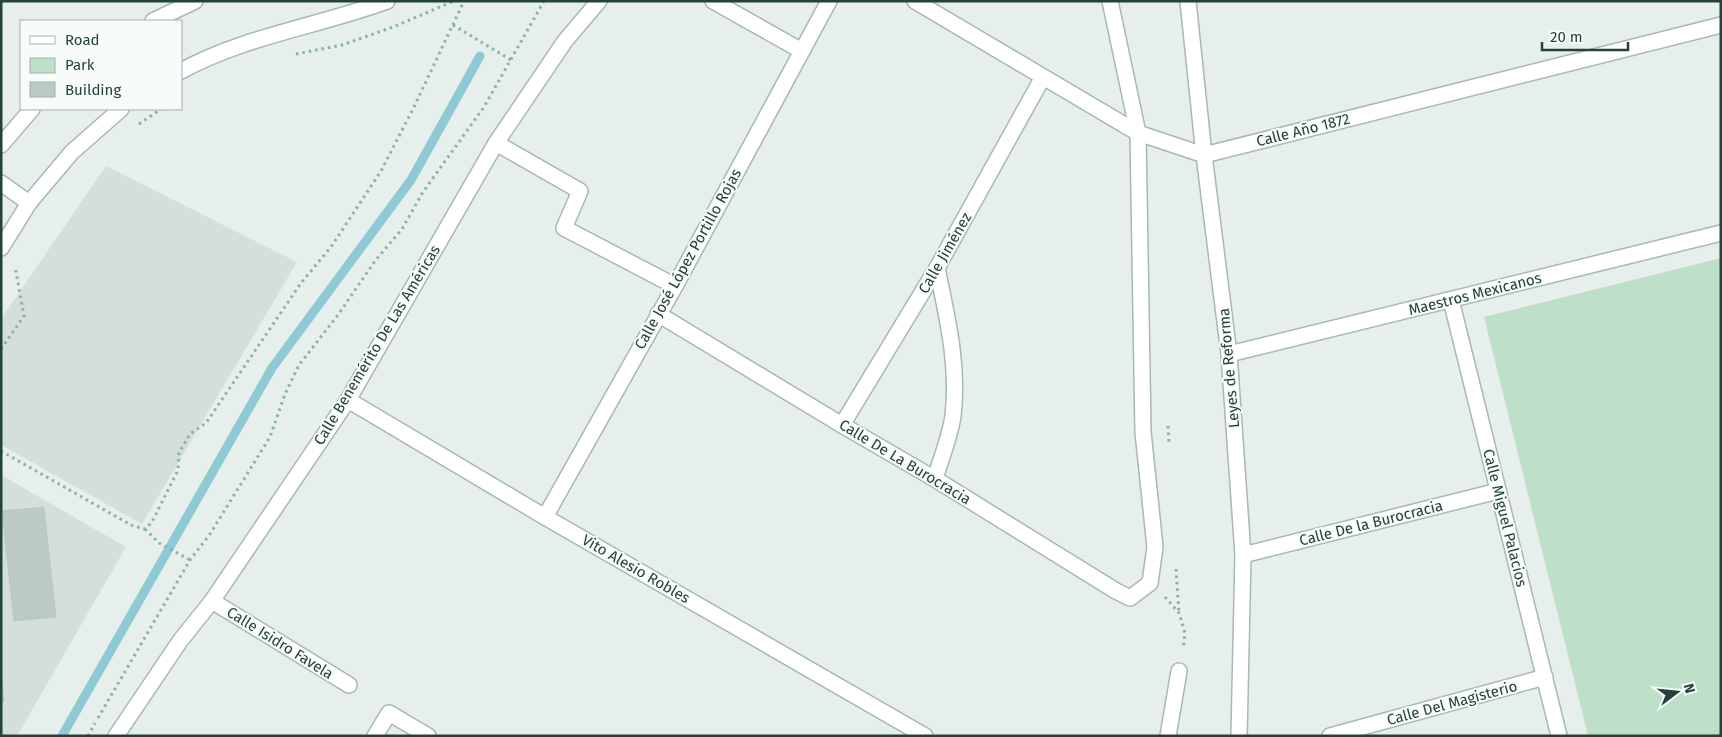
<svg xmlns="http://www.w3.org/2000/svg" width="1722" height="737" viewBox="0 0 1722 737" font-family="'Fira Sans',sans-serif">
	<rect width="100%" height="100%" fill="#e6efeb"/>
	<!-- built -->
	<g fill="#d4dfda">
		<polygon points="106,166 297,262 142,524 1,445 1,319"/>
		<polygon points="1,475 126,547 17,736 1,736"/>
	</g>
	<!-- green -->
	<polygon fill="#bfe0c8" points="1721,258 1721,736 1588,736 1484,317"/>
	<g fill="none" stroke-linecap="round" stroke-linejoin="round">
		<!-- stream -->
		<polyline stroke="#8ec9d4" stroke-width="9" points="62,736 272,368 411,180 480,56"/>
	</g>
	<!-- building -->
	<g fill="#bbcac4" stroke="#b8c9c2">
		<polygon points="44,507 56,617 14,621 2,511"/>
		<polygon points="1,672 4,702 1,702"/>
	</g>
	<g fill="none" stroke-linecap="round" stroke-linejoin="round">
		<!-- minor casing -->
		<g stroke="#a8b8b2" stroke-width="18">
			<g id="minor">
				<polyline points="713,1 802,51"/>
				<polyline points="915,1 1138,133 1204,155 1721,25"/>
				<polyline points="1188,1 1204,155 1229,354 1243,555 1239,736"/>
				<polyline points="153,21 195,1"/>
				<path d="M181 71C245 36 319 26 387 1"/>
				<polyline points="496,143 580,191 564,228 675,286"/>
				<polyline points="1,145 32,109"/>
				<polyline points="1,183 29,203"/>
				<polyline points="1,248 29,203 72,152 121,109"/>
				<polyline points="1451,300 1559,736"/>
				<polyline points="658,314 842,425 935,479 1116,591 1130,598 1150,583 1155,547 1143,432 1138,133 1110,1"/>
				<polyline points="1229,354 1721,233"/>
				<polyline points="348,400 545,517 925,736"/>
				<polyline points="842,425 937,268 1043,77"/>
				<path d="M935 479C941 458 950 437 953 416 959 365 947 317 937 268"/>
				<polyline points="545,517 675,286 829,1"/>
				<polyline points="1243,555 1498,491"/>
				<polyline points="212,601 349,685"/>
				<polyline points="116,736 180,641 212,601 348,400 496,143 565,41 599,1"/>
				<polyline points="375,736 389,713 428,736"/>
				<polyline points="1168,736 1179,671"/>
				<polyline points="1330,736 1545,677"/>
			</g>
		</g>
		<!-- path -->
		<g stroke="#86b3a5" stroke-width="3" stroke-dasharray="2.5 4" stroke-linecap="butt">
			<polyline points="453,25 511,60"/>
			<polyline points="296,54 342,45 393,27 454,1"/>
			<polyline points="139,124 161,109"/>
			<polyline points="1,349 24,316 15,266"/>
			<polyline points="1168,426 1169,445"/>
			<polyline points="1,451 131,525 145,529 152,522 178,470 179,453 190,434 206,423 301,283 331,247 381,171 414,107 464,1"/>
			<polyline points="145,529 159,543 190,560"/>
			<polyline points="1176,569 1179,613"/>
			<polyline points="1165,597 1179,613 1185,633 1183,649"/>
			<polyline points="98,718 190,560 210,534 270,437 285,394 299,365 338,315 375,261 402,229 423,192 484,107 544,1"/>
			<polyline points="88,736 95,723"/>
		</g>
		<!-- minor -->
		<use href="#minor" stroke="#fff" stroke-width="15"/>
	</g>
	<g text-anchor="middle" dominant-baseline="central" stroke-width="4" stroke-linejoin="round" paint-order="stroke">
		<!-- street labels -->
		<g font-size="15" fill="#24423a" stroke="#f7fbf9">
			<text transform="translate(1303 130) rotate(-14)">Calle Año 1872</text>
			<text transform="translate(945 253) rotate(-60)">Calle Jiménez</text>
			<text transform="translate(688 259) rotate(-61)">Calle José López Portillo Rojas</text>
			<text transform="translate(1475 294) rotate(-14)">Maestros Mexicanos</text>
			<text transform="translate(377 345) rotate(-59)">Calle Benemérito De Las Américas</text>
			<text transform="translate(1229 368) rotate(-95)">Leyes de Reforma</text>
			<text transform="translate(905 462) rotate(31)">Calle De La Burocracia</text>
			<text transform="translate(1505 518) rotate(76)">Calle Miguel Palacios</text>
			<text transform="translate(1371 523) rotate(-14)">Calle De la Burocracia</text>
			<text transform="translate(636 569) rotate(30)">Vito Alesio Robles</text>
			<text transform="translate(280 643) rotate(32)">Calle Isidro Favela</text>
			<text transform="translate(1452 703) rotate(-15)">Calle Del Magisterio</text>
		</g>
	</g>
	<!-- border -->
	<rect width="1722" height="737" fill="none" stroke="#24423a" stroke-width="5"/>
	<!-- legend -->
	<rect x="20" y="20" width="162" height="90" fill="#f7fbf9" stroke="#a3b1ad"/>
	<rect x="30" y="36" width="25" height="8" fill="#ffffff" stroke="#a3b1ad"/>
	<text x="65" y="45" font-size="15" fill="#24423a">Road</text>
	<rect x="30" y="58" width="25" height="15" fill="#bfe0c8" stroke="#a3b1ad"/>
	<text x="65" y="70" font-size="15" fill="#24423a">Park</text>
	<rect x="30" y="82" width="25" height="15" fill="#bbcac4" stroke="#a3b1ad"/>
	<text x="65" y="95" font-size="15" fill="#24423a">Building</text>
	<!-- north arrow -->
	<g transform="translate(1677 692) rotate(74)" stroke="#f7fbf9" stroke-width="4" paint-order="stroke">
	<path d="M0-4L9 19L0 12L-9 19Z" fill="#24423a"/>
	<text y="-8" font-size="14" font-weight="bold" text-anchor="middle" fill="#24423a">N</text>
	</g>
	<!-- scale -->
	<path d="M1542 42v8h86v-8" fill="none" stroke="#24423a" stroke-width="2.5"/>
	<text x="1550" y="42" font-size="15" fill="#24423a" stroke="#f7fbf9" stroke-width="4" paint-order="stroke">20 m</text>
</svg>
